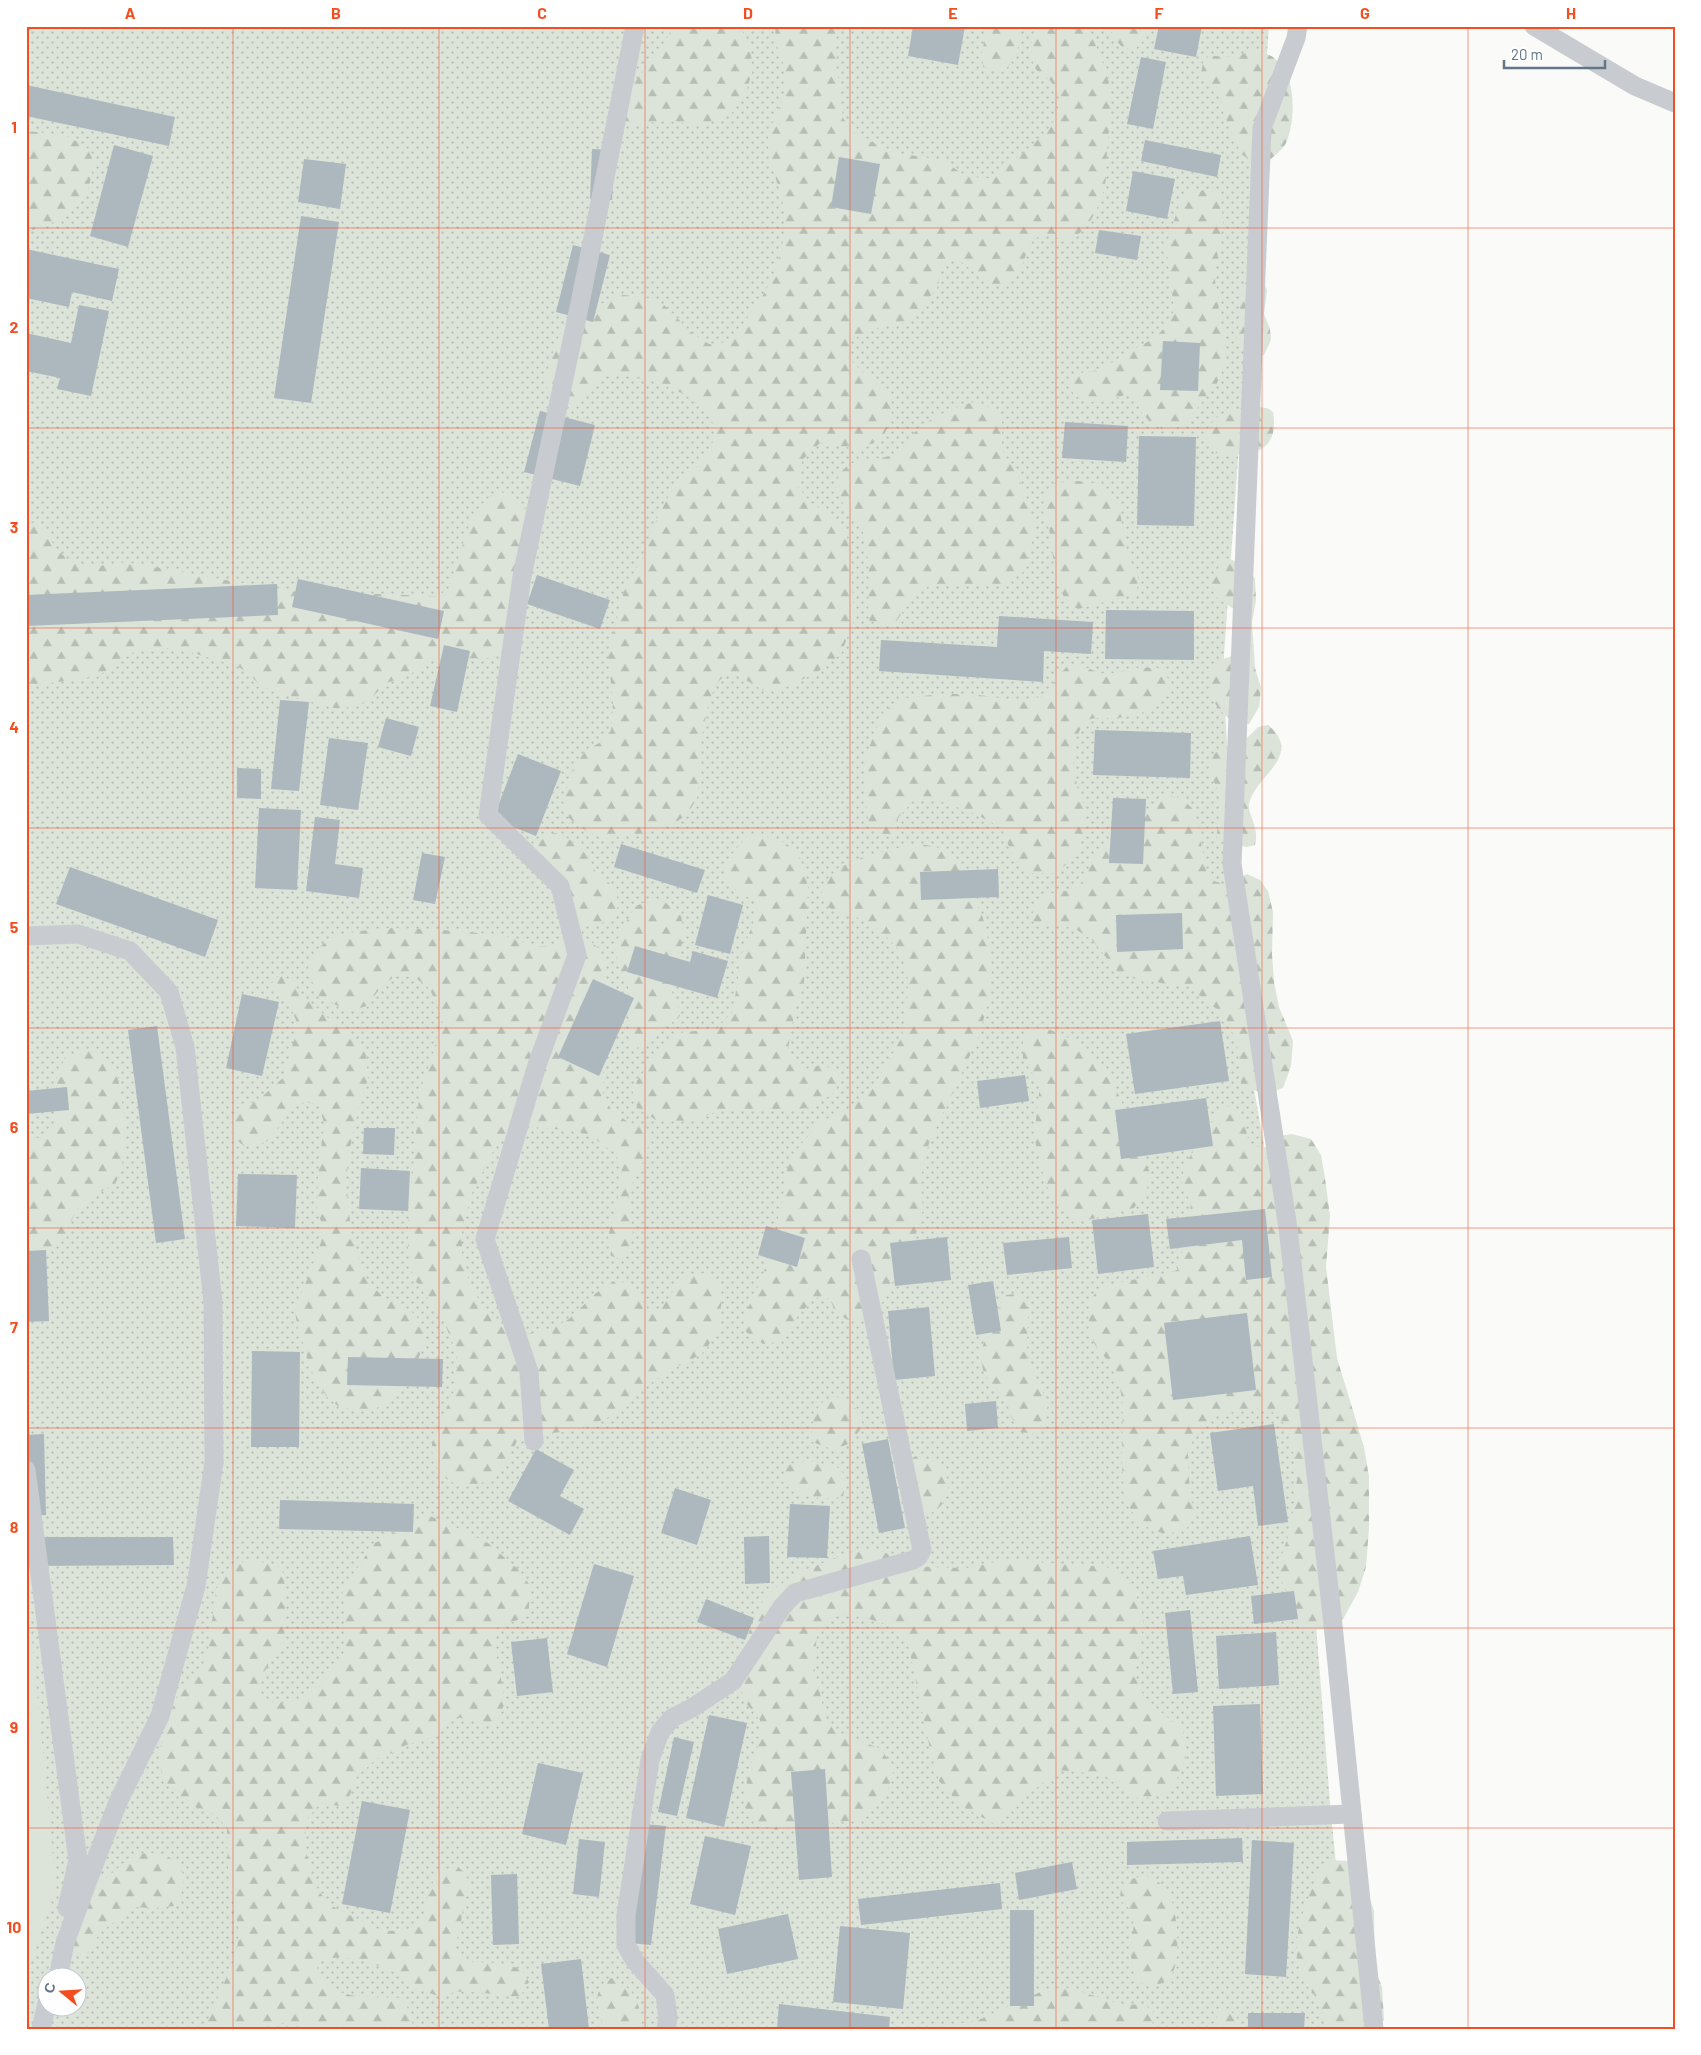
<svg xmlns="http://www.w3.org/2000/svg" width="1701" height="2055" viewBox="0 0 1701 2055" font-family="Barlow,sans-serif">
	<defs>
		<pattern id="grass-dots" width="8" height="8" patternUnits="userSpaceOnUse" patternTransform="scale(1.25)"><rect width="8" height="8" fill="#dce3d8"/><path d="M2 2h.1M6 6h.1" fill="none" stroke="#b6bdb5" stroke-width="1.8" stroke-linecap="round"/></pattern>
		<pattern id="forest-firs" width="22" height="20" patternUnits="userSpaceOnUse" patternTransform="scale(1.25)"><rect width="22" height="20" fill="#dce3d8"/><path d="M5 1l3.5 6h-7zM16 11l3.5 6h-7z" fill="#b6bdb5"/></pattern>
	</defs>
	<rect width="100%" height="100%" fill="#fafaf8"/>
	<!-- grass -->
	<path fill="url(#grass-dots)" fill-rule="evenodd" d="M26 26H1269L1223 669 1241 1016 1267 1162 1296 1372 1331 1815 1353 2029H26ZM48 1978H78V2008H48Z"/>
	<!-- forest -->
	<g fill="url(#forest-firs)">
		<path d="M672 26H740L751 49 752 73 745 95 731 114 700 125 661 120 643 125 626 124 616 119C619 111 621 101 626 94 642 68 661 58 672 26Z"/>
		<path d="M776 26H835V54L843 118 857 136 897 153 941 160 968 177 990 178C1005 166 1042 140 1051 125 1061 108 1064 91 1047 78 1043 75 1037 72 1035 68 1029 55 1031 38 1036 26H1086C1094 41 1102 58 1107 75 1114 99 1109 126 1107 151 1106 162 1107 174 1105 185 1101 202 1091 228 1074 237 1062 244 1045 229 1035 239 1023 250 1025 273 1010 281 1006 283 1000 284 996 286L980 278 963 263 951 260 942 268 937 288 909 322 866 330 850 343 848 357 860 370 880 383 891 396 892 418 882 439 859 449 820 443 802 460 798 487 810 502 829 515 847 536 851 560 854 620 841 654 816 673 780 690 764 691 736 674 725 675 715 685 707 710 700 747V777L697 798 687 815 671 825 646 833 604 839 579 827 567 816 563 800 573 769 586 750 603 741 611 730 613 703 608 655 624 591 642 559 653 527 667 499 682 476 697 467 710 452 715 432 710 415 684 394 653 381 628 376 606 375 595 382 586 396 572 407 559 404 549 394 545 379 555 345 562 329 611 298 623 295 644 297 663 304 694 335 709 344 726 342C764 304 793 254 782 199 777 178 767 161 768 139 769 122 786 104 786 82 787 62 772 47 776 26Z"/>
		<path d="M987 26H1020C1020 45 1017 61 1002 72L990 70 983 67 982 53Z"/>
		<polygon points="1112,26 1149,26 1145,39 1135,49 1123,48 1112,36"/>
		<path d="M1257 49C1262 52 1269 54 1274 58 1297 74 1296 120 1286 143 1283 149 1275 155 1270 160L1252 161 1241 154 1223 112 1221 97 1216 86 1206 81 1201 73 1204 58 1214 56 1234 57Z"/>
		<path d="M26 131 64 135 86 146 94 162C92 173 90 187 85 196 74 216 47 226 26 232Z"/>
		<path d="M1198 190 1212 191 1221 199 1223 223 1214 276 1219 300 1218 315 1225 335 1226 351 1224 368 1217 383 1184 425 1172 429H1162L1152 424 1142 413 1135 399 1127 394C1106 402 1080 410 1068 385L1071 379 1084 372 1100 370 1134 349 1155 338 1168 324 1174 310 1166 246 1180 202 1185 192Z"/>
		<polygon points="1259,282 1264,284 1267,290 1264,314 1270,329 1271,340 1264,355 1253,358 1239,348 1237,337 1240,311 1239,298 1245,283"/>
		<path d="M974 402 988 407 1002 419V450L1018 476 1029 504 1035 527 1030 551 1023 572 1005 584 930 585C914 596 904 609 894 625L881 626 869 620C867 592 872 561 863 533 856 512 822 494 843 470 858 454 878 463 896 453 904 449 909 437 916 431 933 416 952 408 974 402Z"/>
		<path d="M1257 406 1269 409 1273 412C1280 453 1250 458 1216 453L1209 445 1205 434C1217 409 1233 410 1257 406Z"/>
		<path d="M1078 481 1101 484 1118 501 1128 556 1138 576 1137 593 1079 609C1053 602 1054 552 1049 529 1047 522 1042 514 1043 507 1044 496 1048 491 1055 483Z"/>
		<path d="M497 490 518 500 531 514 510 641 488 658 427 659 417 671 387 683 370 699 356 707 334 708 275 692 260 685 248 673 237 666 193 653 167 648 131 653 97 677 26 686V521C40 524 45 531 52 542 71 572 95 567 126 562L287 591 436 596 448 590 468 528 480 506Z"/>
		<path d="M1223 557 1241 563 1250 570 1255 579 1256 600 1252 622 1255 668 1261 688 1259 707 1249 724C1244 723 1238 723 1234 721 1216 713 1200 683 1214 665 1217 660 1228 658 1234 655L1235 610 1216 597 1210 586Z"/>
		<polygon points="1068,666 1082,666 1100,673 1117,673 1131,668 1159,668 1165,672 1170,684 1164,699 1140,714 1118,718 1096,718 1085,720 1077,736 1073,763 1078,791 1085,807 1084,833 1075,858 1055,873 1032,873 1015,861 1001,827 975,814 946,803 931,800 912,802 898,818 896,835 886,837 877,832 868,820 865,790 866,755 884,711 906,698 940,694 972,694 1020,701 1040,697 1052,689 1056,677"/>
		<path d="M1268 725C1305 756 1255 775 1249 804 1247 814 1260 827 1255 845L1247 847 1217 841C1216 827 1222 816 1221 802 1218 779 1205 780 1213 754L1248 737 1258 727Z"/>
		<polygon points="1163,794 1181,798 1195,811 1207,875 1214,881 1226,885 1247,874 1260,880 1268,891 1273,912 1272,954 1274,982 1279,1007 1293,1041 1291,1066 1283,1088 1270,1093 1246,1089 1241,1084 1237,1043 1225,1016 1189,987 1135,979 1118,972 1092,940 1074,928 1051,925 1038,927 1031,918 1036,904 1048,894 1071,890 1083,882 1094,857 1156,803"/>
		<path d="M555 833 569 839 581 848 589 858 595 871 615 888 619 905C606 926 600 925 576 927L530 858 532 844 545 836Z"/>
		<path d="M748 836 767 837 786 843 800 857 808 886 804 982 795 1009 788 1049 794 1062 807 1069 820 1065 836 1070 839 1078 836 1091 816 1105 807 1108 785 1111H718L692 1121 656 1120 640 1110 631 1098 637 1081 666 1040 684 1032 717 1029 733 1011 741 956 757 912 755 902C747 896 735 891 729 884 716 868 737 847 748 836Z"/>
		<polygon points="918,843 939,848 955,858 983,918 990,948 992,970 988,1003 979,1036 929,1143 923,1165 921,1184 923,1210 917,1231 883,1302 857,1320 848,1320 835,1312 830,1298 816,1298 799,1314 783,1341 764,1344 746,1332 744,1316 763,1276 782,1202 789,1159 819,1123 848,1109 873,1088 902,1037 907,1005 908,979 901,952 880,930 859,918 836,912 825,905 822,894 823,884 838,868 863,857"/>
		<polygon points="650,900 665,902 681,916 684,932 672,992 678,1004 680,1016 647,1043 637,1048 629,1045 628,985 617,963 616,943 624,925 636,906"/>
		<path d="M383 928 431 929 501 935 534 946H551L568 936 588 939 598 948 605 962 603 1095 612 1111 628 1122 642 1126 650 1137 645 1159 637 1170 628 1198 633 1235 629 1252 620 1259 611 1256 608 1237 621 1185 622 1166 615 1153 589 1135 575 1131 533 1127 512 1129 499 1140 472 1193 462 1228V1252L470 1287 490 1315 505 1327 527 1334 549 1330 569 1319 596 1293 616 1280 629 1284 648 1309H660L682 1279 697 1272 714 1276 722 1294 719 1328 705 1351 686 1363 667 1371 625 1403 609 1417 578 1430 552 1433 517 1441 503 1469 494 1478 473 1486 455 1484 444 1477 433 1461 432 1443 456 1386 457 1353 444 1322 413 1277 408 1250V1227L420 1087 429 1066 443 1020 430 989 417 979 398 974 383 985 366 1006 352 1011 336 1005 316 994 308 968C312 961 315 952 320 947 335 932 362 931 383 928Z"/>
		<path d="M282 976 294 982 299 992 328 1018 348 1031 366 1053 368 1079 358 1109 350 1148 346 1180 351 1233 367 1280 382 1296 412 1312 421 1322 426 1344 396 1398 380 1407 362 1411 338 1406 326 1396 312 1372 297 1325 295 1311 321 1242 322 1226 317 1207 318 1177 324 1123 319 1105 305 1102 291 1108 281 1124 266 1142 246 1147C225 1133 230 1125 242 1106L257 1101 283 1078 295 1036 296 1020 288 1002 274 994 271 987 274 978Z"/>
		<polygon points="1034,1029 1048,1029 1080,1043 1113,1081 1150,1173 1147,1189 1134,1208 1084,1221 1076,1219 1059,1208 1046,1185 1034,1137 1040,1085 1023,1059 1023,1040"/>
		<polygon points="86,1049 105,1057 118,1077 125,1121 124,1154 120,1174 115,1184 95,1195 77,1209 62,1241 26,1269 26,1139 45,1137 56,1125 57,1076 65,1057"/>
		<path d="M1222 1107H1235L1243 1118 1249 1142 1254 1147H1274L1279 1136 1292 1134 1311 1139 1321 1155 1325 1178 1330 1216 1326 1267 1337 1358 1364 1447 1369 1477V1528L1366 1567 1358 1592 1343 1619 1328 1629 1307 1630 1302 1627 1280 1578V1561L1291 1527 1297 1479 1290 1433 1277 1414 1262 1408 1245 1409 1217 1416 1197 1430 1188 1453V1473L1194 1514 1189 1527C1172 1534 1166 1536 1149 1528 1106 1506 1130 1427 1120 1389 1117 1381 1115 1370 1110 1364 1106 1357 1100 1353 1096 1346 1088 1334 1084 1303 1097 1292 1115 1278 1156 1279 1177 1270L1182 1253 1191 1204 1182 1183 1184 1166Z"/>
		<path d="M1015 1294 1026 1302C1031 1321 1024 1341 1029 1360 1036 1387 1062 1407 1037 1434L1020 1432 1012 1418 1004 1395 989 1382 983 1370 980 1352 1005 1295Z"/>
		<path d="M839 1397C854 1404 858 1409 863 1425L852 1442 835 1450 812 1442C811 1430 813 1410 823 1402 828 1399 834 1398 839 1397Z"/>
		<path d="M916 1456C961 1463 955 1512 920 1516L909 1460Z"/>
		<path d="M796 1462H816L837 1467 846 1476 843 1497C816 1499 804 1500 782 1481L787 1466Z"/>
		<path d="M427 1515 445 1522 488 1543 521 1572 531 1587 528 1616 496 1628 494 1639 505 1702 499 1717 492 1726 457 1717 427 1739 406 1745 395 1752 378 1758 358 1775 347 1802 339 1806 320 1803 308 1818 304 1841 309 1866 318 1890 330 1905 375 1928 386 1931 412 1930 423 1919 428 1893 435 1878 441 1871 457 1866 466 1874 469 1887 464 1902 459 1935 453 1946 457 1956 470 1962 500 1963 521 1969 529 1982 520 1997 466 1991 435 1995 410 1986 392 1971 364 1961 339 1957 321 1960 317 1969C327 2002 372 1996 400 1998 407 2006 416 2017 411 2029H307L287 2022 265 2026 263 2029H204L236 1956 239 1933 228 1869 227 1827C222 1823 218 1817 213 1814 208 1809 199 1809 192 1806 179 1801 167 1786 162 1773 153 1750 173 1699 188 1680 192 1675 200 1670 203 1664 222 1634 197 1553 260 1562 269 1563 279 1564 283 1573 286 1580 286 1638 283 1645 282 1648 278 1652 277 1654 263 1672 259 1676 262 1699 294 1709 308 1698 329 1674 336 1665 343 1658 345 1647 349 1628 344 1608 342 1589L361 1563 373 1544Z"/>
		<polygon points="862,1549 883,1552 923,1567 967,1568 1004,1560 1107,1567 1133,1586 1144,1619 1135,1676 1145,1699 1183,1730 1186,1757 1172,1791 1140,1800 1110,1780 1089,1773 1059,1770 993,1823 961,1806 939,1781 930,1749 909,1648 892,1626 866,1618 837,1613 817,1633 814,1667 826,1720 841,1733 881,1749 894,1769 887,1793 864,1819 774,1830 757,1823 744,1806 748,1772 758,1746 760,1720 744,1701 736,1662 761,1604 773,1590 796,1574 840,1556"/>
		<path d="M155 1853C159 1854 166 1855 170 1858 188 1868 187 1892 174 1906L154 1908 133 1907 100 1933 88 1953 74 1956 60 1954 89 1893 134 1854Z"/>
		<path d="M1325 1860 1349 1861 1364 1880 1374 1911 1375 1970 1382 1987 1384 2020 1376 2029H1325C1323 2016 1320 2004 1313 1993 1309 1988 1304 1983 1302 1977 1287 1938 1308 1896 1325 1860Z"/>
		<path d="M1143 1876C1152 1878 1160 1881 1166 1889 1178 1903 1182 1961 1171 1976 1168 1980 1162 1983 1158 1985H1144L1134 1976C1133 1969 1131 1962 1131 1956 1130 1935 1142 1913 1120 1901L1121 1887 1128 1880Z"/>
		<path d="M611 1978C639 1991 638 2002 643 2029H603C599 2006 589 1994 611 1978Z"/>
		<polygon points="1070,1988 1122,2005 1144,2004 1155,2014 1151,2029 931,2029 941,2025 974,2022 1047,1989"/>
		<path d="M1225 2009C1235 2013 1239 2018 1240 2029H1213C1213 2021 1218 2014 1225 2009Z"/>
	</g>
	<!-- garden -->
	<polygon fill="#dce3d8" points="26,1578 56,1887 26,1978"/>
	<!-- building -->
	<g fill="#adb7be">
		<polygon points="913,26 965,26 958,65 908,56"/>
		<polygon points="1159,26 1202,26 1196,57 1154,49"/>
		<polygon points="1141,57 1166,62 1153,129 1127,124"/>
		<polygon points="26,85 175,117 169,146 26,116"/>
		<polygon points="1145,140 1221,155 1217,177 1141,161"/>
		<polygon points="114,145 153,156 128,247 90,236"/>
		<polygon points="592,149 614,150 612,200 590,199"/>
		<polygon points="839,157 880,164 871,214 831,207"/>
		<polygon points="304,159 346,164 340,209 298,202"/>
		<polygon points="1133,171 1175,179 1167,219 1126,211"/>
		<polygon points="301,216 339,222 311,403 274,398"/>
		<polygon points="1099,230 1141,236 1137,260 1095,253"/>
		<polygon points="573,245 610,255 593,322 556,312"/>
		<polygon points="26,249 119,269 112,301 72,292 69,307 26,298"/>
		<polygon points="79,305 109,311 91,396 57,389 60,378 26,371 26,333 71,343"/>
		<polygon points="1163,341 1200,343 1198,391 1160,390"/>
		<polygon points="540,411 595,425 580,486 524,472"/>
		<polygon points="1065,422 1128,426 1126,462 1062,458"/>
		<polygon points="1139,436 1196,437 1194,526 1137,525"/>
		<polygon points="537,575 610,600 600,629 527,604"/>
		<polygon points="298,579 444,611 438,639 292,607"/>
		<polygon points="277,584 278,615 26,626 26,595"/>
		<polygon points="1106,610 1194,611 1194,660 1105,659"/>
		<polygon points="999,616 1093,622 1091,654 1044,651 1043,682 879,671 881,640 997,647"/>
		<polygon points="444,645 470,651 457,712 430,706"/>
		<polygon points="280,700 309,702 299,791 271,789"/>
		<polygon points="386,718 419,727 411,756 378,747"/>
		<polygon points="1095,730 1191,733 1190,778 1093,775"/>
		<polygon points="329,738 368,743 358,810 320,805"/>
		<polygon points="518,754 561,771 536,836 493,819"/>
		<polygon points="237,768 261,769 261,799 237,798"/>
		<polygon points="1113,798 1146,799 1143,864 1109,863"/>
		<polygon points="259,808 301,810 297,890 255,888"/>
		<polygon points="315,817 340,820 335,864 363,868 359,898 306,891"/>
		<polygon points="621,844 705,870 697,893 614,867"/>
		<polygon points="422,853 445,857 435,904 413,900"/>
		<polygon points="70,867 218,920 205,957 56,904"/>
		<polygon points="998,869 999,897 921,900 920,872"/>
		<polygon points="708,895 743,905 730,954 695,945"/>
		<polygon points="1182,913 1183,949 1117,952 1116,915"/>
		<polygon points="635,946 690,962 693,951 728,961 717,998 627,972"/>
		<polygon points="593,979 634,998 599,1076 558,1057"/>
		<polygon points="242,994 279,1002 262,1076 226,1068"/>
		<polygon points="1220,1021 1229,1081 1135,1094 1126,1034"/>
		<polygon points="157,1026 185,1239 156,1243 128,1030"/>
		<polygon points="1025,1075 1029,1101 980,1108 977,1081"/>
		<polygon points="67,1087 69,1110 26,1114 26,1091"/>
		<polygon points="1206,1098 1213,1146 1121,1159 1115,1110"/>
		<polygon points="364,1128 395,1128 394,1155 363,1154"/>
		<polygon points="361,1168 410,1171 408,1211 359,1209"/>
		<polygon points="238,1174 297,1175 295,1228 236,1226"/>
		<polygon points="1265,1209 1272,1277 1246,1280 1242,1240 1170,1249 1166,1219"/>
		<polygon points="1148,1214 1154,1267 1098,1274 1092,1220"/>
		<polygon points="766,1226 805,1238 797,1267 758,1255"/>
		<polygon points="947,1237 951,1280 895,1286 890,1243"/>
		<polygon points="1069,1237 1072,1268 1007,1275 1003,1243"/>
		<polygon points="46,1250 49,1321 26,1322 26,1251"/>
		<polygon points="993,1281 1001,1331 976,1335 968,1285"/>
		<polygon points="929,1307 935,1376 894,1380 888,1311"/>
		<polygon points="1247,1313 1256,1390 1173,1400 1164,1323"/>
		<polygon points="252,1351 300,1352 299,1447 251,1447"/>
		<polygon points="348,1357 443,1359 442,1387 347,1385"/>
		<polygon points="996,1401 998,1428 967,1431 965,1404"/>
		<polygon points="1274,1424 1288,1522 1258,1526 1253,1486 1218,1491 1210,1433"/>
		<polygon points="44,1434 46,1515 26,1516 26,1435"/>
		<polygon points="888,1439 905,1528 879,1533 862,1444"/>
		<polygon points="536,1449 574,1470 560,1496 584,1509 570,1535 508,1501"/>
		<polygon points="675,1488 711,1500 697,1545 661,1533"/>
		<polygon points="280,1500 414,1504 413,1532 279,1529"/>
		<polygon points="790,1504 830,1506 827,1558 787,1557"/>
		<polygon points="26,1523 39,1537 173,1537 174,1565 26,1566"/>
		<polygon points="769,1536 770,1583 745,1584 744,1537"/>
		<polygon points="1250,1536 1258,1585 1186,1595 1183,1576 1158,1579 1153,1551"/>
		<polygon points="594,1564 634,1576 607,1667 567,1654"/>
		<polygon points="1294,1591 1298,1619 1254,1624 1251,1596"/>
		<polygon points="706,1599 754,1618 745,1640 697,1622"/>
		<polygon points="1190,1610 1198,1692 1173,1694 1165,1613"/>
		<polygon points="1276,1632 1279,1685 1219,1689 1216,1636"/>
		<polygon points="547,1638 553,1692 517,1696 511,1642"/>
		<polygon points="1260,1704 1263,1794 1216,1796 1213,1706"/>
		<polygon points="709,1715 747,1723 724,1827 686,1818"/>
		<polygon points="674,1737 694,1742 677,1816 658,1812"/>
		<polygon points="538,1763 583,1773 566,1845 522,1834"/>
		<polygon points="825,1769 832,1877 799,1880 791,1772"/>
		<polygon points="362,1801 410,1810 390,1913 342,1904"/>
		<polygon points="644,1824 666,1826 651,1945 629,1943"/>
		<polygon points="705,1836 751,1846 735,1915 690,1904"/>
		<polygon points="1242,1838 1243,1862 1127,1865 1127,1842"/>
		<polygon points="579,1839 605,1842 599,1897 573,1894"/>
		<polygon points="1252,1840 1294,1843 1286,1977 1245,1974"/>
		<polygon points="1072,1862 1077,1889 1019,1900 1015,1873"/>
		<polygon points="517,1874 519,1944 493,1945 491,1875"/>
		<polygon points="1000,1883 1002,1909 861,1925 858,1899"/>
		<rect x="1010" y="1910" width="24" height="96"/>
		<polygon points="788,1914 798,1959 727,1974 718,1929"/>
		<polygon points="840,1926 910,1933 903,2009 833,2002"/>
		<polygon points="581,1959 589,2029 549,2029 541,1964"/>
		<polygon points="779,2004 890,2017 889,2029 777,2029"/>
		<polygon points="1248,2013 1305,2013 1304,2029 1248,2029"/>
	</g>
	<g fill="none" stroke-linecap="round" stroke-linejoin="round">
		<!-- service -->
		<g stroke="#c8ccd0" stroke-width="19">
			<polyline points="1298,26 1296,38 1262,128 1232,864 1288,1228 1332,1615 1374,2029"/>
			<polyline points="1534,26 1635,86 1675,103"/>
			<polyline points="26,936 78,934 130,951 169,992 185,1047 213,1302 214,1462 196,1586 160,1716 118,1802 88,1880 65,1943 58,1978"/>
			<polyline points="534,1441 529,1372 485,1239 537,1065 577,955 560,886 488,815 522,576 581,298 635,26"/>
			<polyline points="26,1470 78,1860 67,1908"/>
			<polyline points="1167,1821 1352,1814"/>
			<polyline points="41,2029 48,1999"/>
			<polyline points="666,2029 668,2018 665,1995 635,1961 626,1945 626,1915 650,1760 660,1732 672,1718 692,1708 733,1681 782,1607 795,1593 913,1560 918,1557 922,1550 861,1259"/>
		</g>
	</g>
	<!-- grid -->
	<path fill="none" stroke="#f34e1f" stroke-width="1" stroke-opacity="0.55" d="M233 26V2029M439 26V2029M645 26V2029M850 26V2029M1056 26V2029M1262 26V2029M1468 26V2029M26 228H1675M26 428H1675M26 628H1675M26 828H1675M26 1028H1675M26 1228H1675M26 1428H1675M26 1628H1675M26 1828H1675"/>
	<!-- border -->
	<rect width="1701" height="2055" fill="none" stroke="#ffffff" stroke-width="55"/>
	<!-- north arrow -->
	<g transform="translate(62 1992) rotate(288)"><circle r="24" fill="#ffffff" stroke="#c0c8cf"/>
	<path d="M0-4L9 19L0 12L-9 19Z" fill="#f34e1f"/>
	<text y="-8" font-size="14" font-weight="bold" text-anchor="middle" fill="#627686">С</text>
	</g>
	<!-- scale -->
	<path d="M1504 60v8h101v-8" fill="none" stroke="#627686" stroke-width="2.5"/>
	<text x="1511" y="60" font-size="15" fill="#627686" stroke="#ffffff" stroke-width="4" paint-order="stroke">20 m</text>
	<rect x="28" y="28" width="1646" height="2000" fill="none" stroke="#f34e1f" stroke-width="2"/>
	<g font-size="16" text-anchor="middle" font-weight="bold" fill="#f34e1f">
		<text x="130" y="19">A</text>
		<text x="336" y="19">B</text>
		<text x="542" y="19">C</text>
		<text x="748" y="19">D</text>
		<text x="953" y="19">E</text>
		<text x="1159" y="19">F</text>
		<text x="1365" y="19">G</text>
		<text x="1571" y="19">H</text>
		<text x="14" y="133">1</text>
		<text x="14" y="333">2</text>
		<text x="14" y="533">3</text>
		<text x="14" y="733">4</text>
		<text x="14" y="933">5</text>
		<text x="14" y="1133">6</text>
		<text x="14" y="1333">7</text>
		<text x="14" y="1533">8</text>
		<text x="14" y="1733">9</text>
		<text x="14" y="1933">10</text>
	</g>
</svg>
